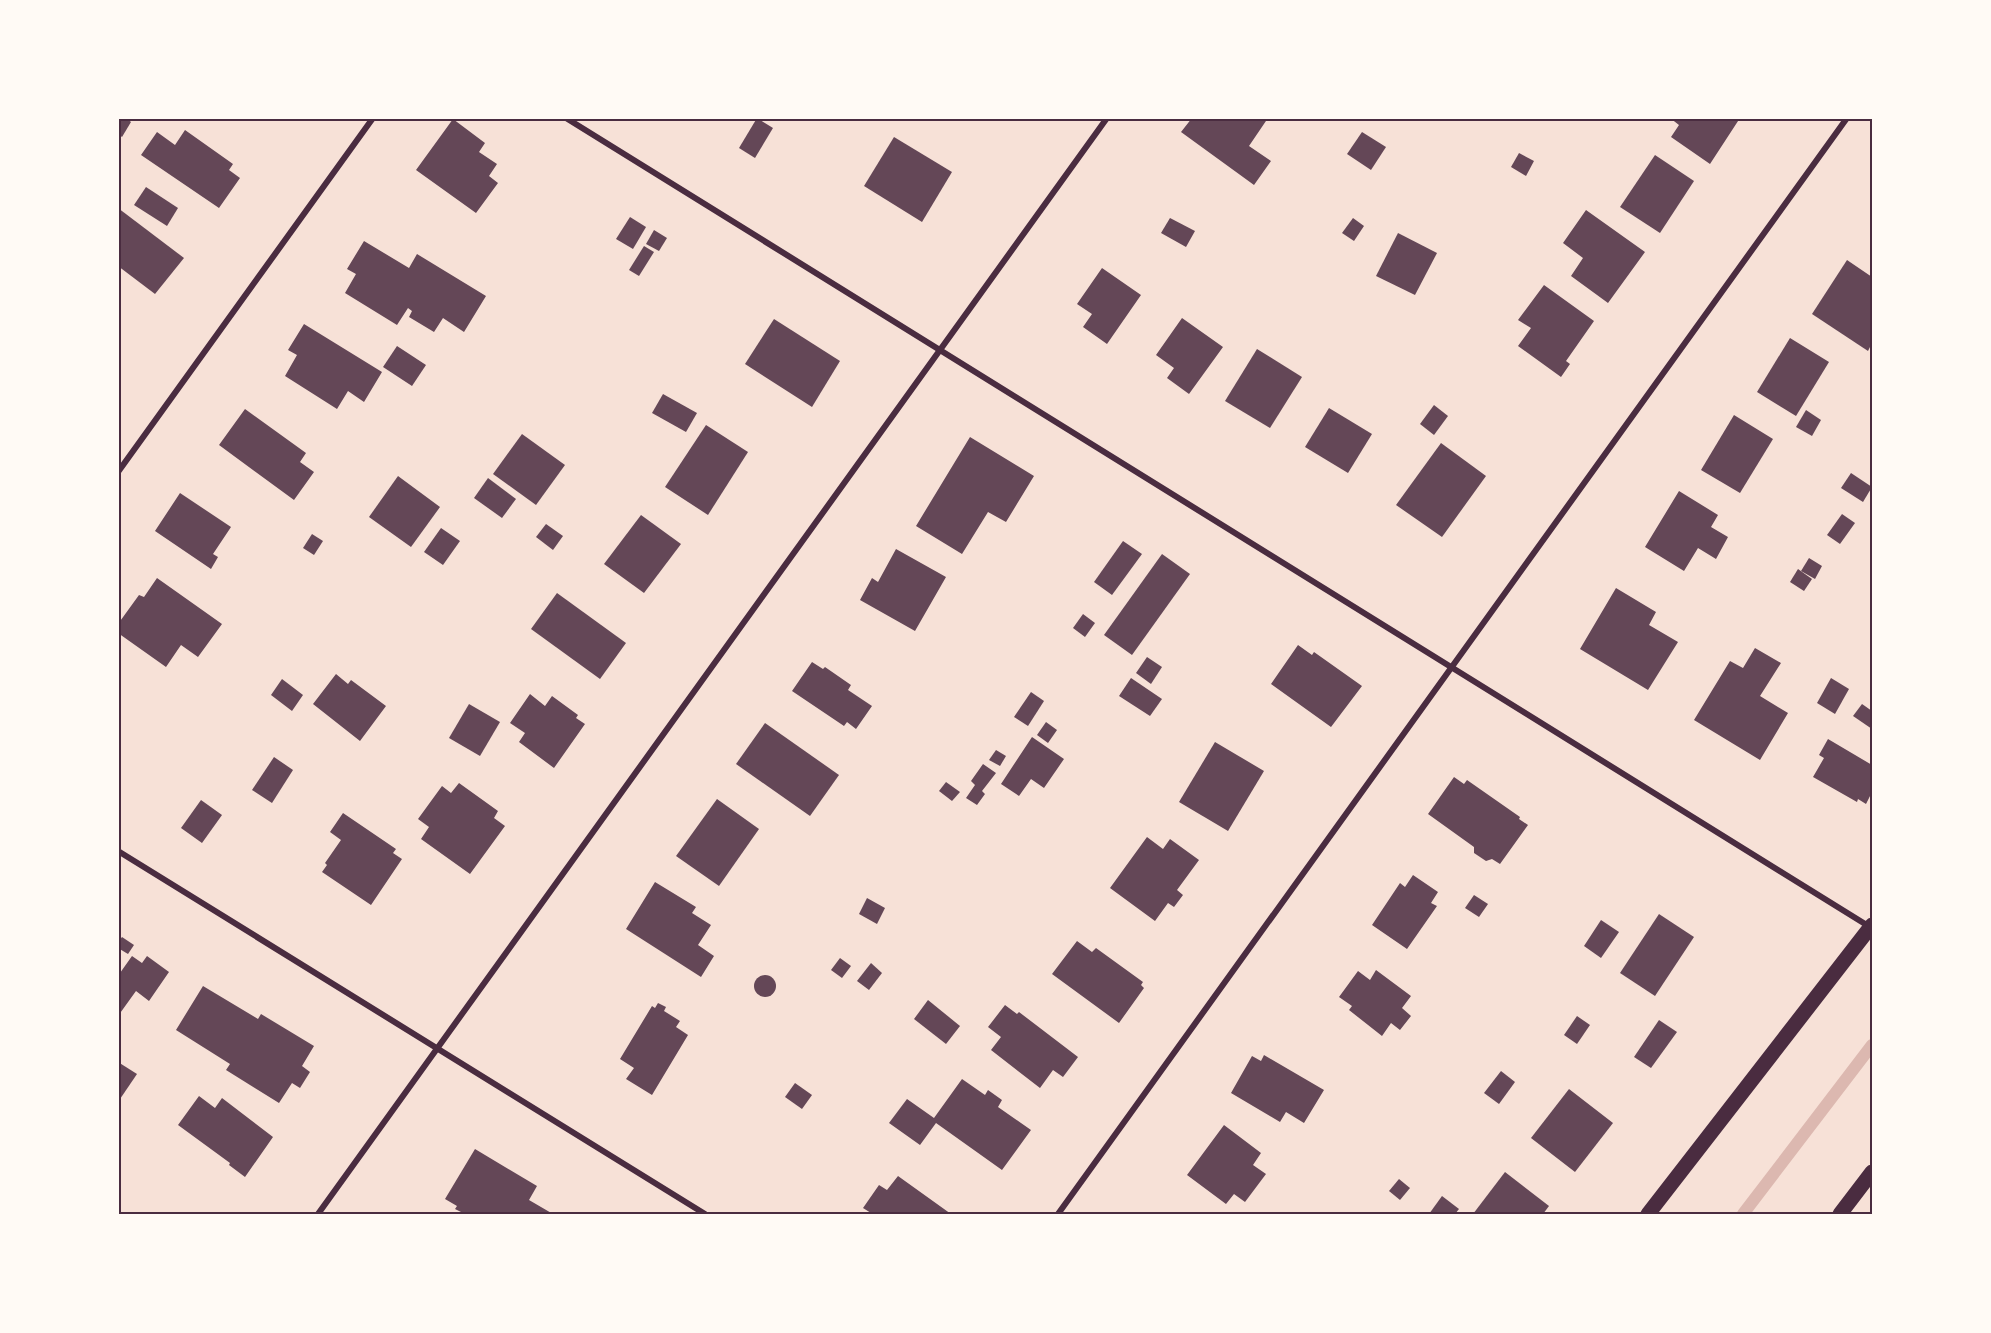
<svg xmlns="http://www.w3.org/2000/svg" width="1991" height="1333" viewBox="0 0 1991 1333" font-family="'DejaVu Sans',sans-serif">
	<rect width="100%" height="100%" fill="#f7e1d7"/>
	<g fill="none" stroke-linecap="round" stroke-linejoin="round">
		<!-- stream -->
		<polyline stroke="#dcb8b0" stroke-width="12" points="1743,1214 1872,1045"/>
	</g>
	<!-- building -->
	<g fill="#644757">
		<polygon points="118,118 126,118 131,122 122,137 118,134"/>
		<polygon points="757,118 773,128 755,158 739,148"/>
		<polygon points="1192,118 1206,118 1209,121 1211,118 1268,118 1249,146 1271,161 1254,185 1181,132"/>
		<polygon points="1670,118 1740,118 1710,164 1671,137 1679,125"/>
		<polygon points="453,119 485,143 479,152 497,164 489,176 498,183 476,213 416,170"/>
		<polygon points="185,130 233,164 229,170 240,178 219,208 141,155 157,132 175,145"/>
		<polygon points="1362,132 1386,147 1371,170 1347,154"/>
		<polygon points="894,137 952,172 922,222 864,186"/>
		<polygon points="1519,153 1534,161 1526,176 1511,167"/>
		<polygon points="1655,155 1694,181 1660,233 1620,207"/>
		<polygon points="146,187 178,208 167,226 134,205"/>
		<polygon points="118,208 184,258 155,294 118,266"/>
		<polygon points="1586,210 1645,252 1608,303 1571,276 1583,258 1563,243"/>
		<polygon points="630,217 646,227 633,249 616,239"/>
		<polygon points="1170,218 1195,231 1186,247 1161,233"/>
		<polygon points="1353,218 1364,226 1354,241 1342,233"/>
		<polygon points="654,230 667,238 659,251 646,244"/>
		<polygon points="1398,233 1437,253 1415,295 1376,276"/>
		<polygon points="364,241 409,268 417,254 486,296 464,332 443,318 434,332 409,317 412,311 408,308 397,325 345,293 356,274 347,269"/>
		<polygon points="644,246 654,252 639,276 629,270"/>
		<polygon points="1847,260 1872,277 1872,343 1868,351 1812,314"/>
		<polygon points="1102,268 1141,295 1107,344 1083,327 1092,314 1077,304"/>
		<polygon points="1544,285 1594,321 1566,361 1570,364 1561,377 1518,346 1531,328 1518,320"/>
		<polygon points="1182,318 1223,347 1189,394 1167,378 1174,368 1156,355"/>
		<polygon points="774,319 840,361 812,407 745,364"/>
		<polygon points="304,324 382,372 364,402 348,391 337,409 285,376 297,355 288,350"/>
		<polygon points="1790,338 1829,362 1796,416 1757,392"/>
		<polygon points="397,346 426,365 412,386 383,367"/>
		<polygon points="1257,349 1302,377 1270,428 1225,401"/>
		<polygon points="663,394 697,413 686,432 652,413"/>
		<polygon points="1434,405 1448,416 1434,435 1420,424"/>
		<polygon points="1329,408 1372,434 1348,473 1305,447"/>
		<polygon points="245,409 306,453 300,462 314,472 294,500 219,445"/>
		<polygon points="1806,410 1821,420 1812,436 1796,427"/>
		<polygon points="1734,415 1773,439 1740,493 1701,470"/>
		<polygon points="706,425 748,452 708,515 665,487"/>
		<polygon points="522,434 565,465 536,505 493,474"/>
		<polygon points="970,437 1034,476 1006,522 988,512 962,554 916,526"/>
		<polygon points="1441,443 1486,476 1442,537 1396,505"/>
		<polygon points="1851,473 1872,487 1863,502 1841,488"/>
		<polygon points="398,476 440,507 411,547 369,517"/>
		<polygon points="488,478 516,499 502,518 474,498"/>
		<polygon points="1679,491 1718,515 1711,527 1728,537 1716,559 1698,548 1684,571 1645,547"/>
		<polygon points="180,493 231,527 213,554 218,557 211,569 155,531"/>
		<polygon points="1842,514 1855,523 1840,544 1827,535"/>
		<polygon points="641,515 681,544 644,593 604,564"/>
		<polygon points="546,524 563,536 553,550 536,537"/>
		<polygon points="441,528 460,541 443,565 424,552"/>
		<polygon points="312,534 323,541 314,555 303,548"/>
		<polygon points="1123,541 1142,554 1112,595 1094,582"/>
		<polygon points="896,549 946,577 915,631 860,600 872,578 878,582"/>
		<polygon points="1162,554 1190,574 1132,655 1104,635"/>
		<polygon points="1809,558 1822,566 1815,579 1801,571"/>
		<polygon points="1798,569 1812,579 1804,591 1790,582"/>
		<polygon points="157,578 222,624 198,657 181,645 166,667 118,633 118,624 139,595 144,597"/>
		<polygon points="1616,588 1656,612 1649,625 1678,642 1648,690 1580,649"/>
		<polygon points="557,593 626,643 600,679 531,629"/>
		<polygon points="1083,614 1095,623 1085,637 1073,628"/>
		<polygon points="1298,645 1312,655 1314,652 1362,686 1331,727 1271,684"/>
		<polygon points="1755,648 1781,663 1760,696 1788,713 1760,760 1694,720 1730,661 1743,668"/>
		<polygon points="1147,657 1162,667 1151,684 1136,673"/>
		<polygon points="812,662 823,669 825,667 851,685 848,690 872,706 856,729 847,722 844,726 792,691"/>
		<polygon points="336,674 348,684 351,680 386,706 360,741 313,704"/>
		<polygon points="1131,678 1162,699 1150,716 1119,696"/>
		<polygon points="1831,678 1849,689 1835,714 1817,703"/>
		<polygon points="282,679 303,695 292,711 271,695"/>
		<polygon points="1031,692 1044,701 1028,726 1014,717"/>
		<polygon points="530,694 545,706 552,696 578,715 576,718 585,724 554,768 519,742 525,733 510,723"/>
		<polygon points="469,704 500,722 480,756 449,738"/>
		<polygon points="1862,704 1872,711 1872,729 1853,716"/>
		<polygon points="1046,722 1057,730 1048,743 1037,735"/>
		<polygon points="765,723 839,775 810,816 736,764"/>
		<polygon points="1032,737 1064,759 1044,788 1031,779 1019,796 1001,784"/>
		<polygon points="1828,739 1872,765 1872,792 1866,804 1858,799 1857,802 1813,777 1824,758 1819,755"/>
		<polygon points="1215,742 1264,771 1228,831 1179,802"/>
		<polygon points="996,750 1006,756 1000,766 989,760"/>
		<polygon points="274,757 293,770 272,803 252,790"/>
		<polygon points="983,764 996,773 982,791 985,794 977,805 966,798 975,785 971,781"/>
		<polygon points="1454,777 1464,784 1467,780 1520,817 1519,819 1528,825 1500,864 1492,859 1486,861 1474,853 1474,847 1428,814"/>
		<polygon points="946,782 960,792 952,801 939,791"/>
		<polygon points="459,783 498,811 494,818 505,826 470,874 421,839 429,827 418,819 442,786 451,793"/>
		<polygon points="717,799 759,829 719,886 676,856"/>
		<polygon points="201,800 222,815 202,843 181,828"/>
		<polygon points="343,813 396,849 393,853 402,859 371,905 322,872 327,865 325,863 341,840 330,832"/>
		<polygon points="1147,837 1163,849 1170,839 1199,860 1177,890 1183,895 1174,907 1168,903 1155,921 1110,888"/>
		<polygon points="1413,875 1438,892 1431,903 1437,906 1407,949 1372,925 1400,883 1405,887"/>
		<polygon points="655,882 696,907 692,913 711,925 698,945 714,956 701,977 626,929"/>
		<polygon points="1474,895 1488,904 1479,917 1465,908"/>
		<polygon points="867,898 885,908 877,924 859,914"/>
		<polygon points="1659,914 1694,937 1655,996 1620,973"/>
		<polygon points="1601,920 1619,932 1601,958 1584,946"/>
		<polygon points="122,937 134,945 128,954 118,948 118,942"/>
		<polygon points="1077,941 1092,952 1096,948 1143,982 1141,985 1144,988 1119,1023 1052,974"/>
		<polygon points="132,956 142,963 147,956 169,972 149,1001 136,991 118,1016 118,971 120,973"/>
		<polygon points="840,958 851,966 842,978 831,970"/>
		<polygon points="871,963 882,973 869,990 857,981"/>
		<polygon points="1376,970 1411,996 1402,1008 1411,1016 1400,1030 1391,1023 1382,1036 1349,1010 1352,1006 1339,997 1358,971 1370,980"/>
		<circle cx="765" cy="986" r="11"/>
		<polygon points="203,986 258,1019 261,1014 314,1046 302,1066 310,1072 300,1088 292,1083 279,1103 226,1070 230,1064 176,1030"/>
		<polygon points="928,1000 960,1026 946,1044 914,1019"/>
		<polygon points="658,1003 666,1007 664,1011 680,1021 676,1027 688,1035 652,1095 626,1079 634,1068 620,1059 652,1006 655,1008"/>
		<polygon points="1005,1005 1017,1014 1019,1012 1078,1057 1063,1077 1053,1070 1040,1088 991,1050 1001,1037 988,1027"/>
		<polygon points="1577,1016 1590,1025 1577,1044 1564,1035"/>
		<polygon points="1659,1020 1677,1032 1651,1068 1634,1057"/>
		<polygon points="1264,1055 1324,1090 1304,1123 1286,1112 1280,1122 1231,1093 1252,1056 1261,1061"/>
		<polygon points="118,1062 137,1074 118,1102"/>
		<polygon points="1501,1071 1515,1082 1499,1104 1484,1093"/>
		<polygon points="962,1079 985,1095 988,1090 1002,1100 998,1107 1031,1130 1002,1170 936,1123 920,1145 889,1123 907,1099 934,1118"/>
		<polygon points="795,1083 812,1095 802,1109 785,1097"/>
		<polygon points="1569,1089 1613,1123 1575,1172 1531,1138"/>
		<polygon points="199,1096 215,1108 222,1098 273,1137 245,1177 229,1165 230,1163 178,1125"/>
		<polygon points="1224,1125 1261,1153 1253,1165 1266,1174 1245,1202 1234,1194 1226,1204 1187,1175"/>
		<polygon points="475,1149 537,1186 529,1200 553,1214 465,1214 455,1209 457,1206 445,1199"/>
		<polygon points="1505,1172 1549,1206 1543,1214 1473,1214"/>
		<polygon points="898,1176 951,1214 870,1214 871,1213 863,1208 879,1185 887,1190"/>
		<polygon points="1399,1179 1410,1188 1400,1200 1389,1191"/>
		<polygon points="1442,1196 1459,1209 1455,1214 1429,1214"/>
	</g>
	<g fill="none" stroke-linecap="round" stroke-linejoin="round">
		<!-- minor -->
		<g stroke="#4a2c40" stroke-width="6">
			<polyline points="566,118 1870,927"/>
			<polyline points="118,472 373,118"/>
			<polyline points="118,851 705,1214"/>
			<polyline points="318,1214 1107,118"/>
			<polyline points="1058,1214 1847,118"/>
		</g>
		<!-- primary -->
		<g stroke="#4a2c40" stroke-width="15">
			<polyline points="1648,1214 1872,925"/>
			<polyline points="1840,1214 1872,1172"/>
		</g>
	</g>
	<!-- border -->
	<rect width="1991" height="1333" fill="none" stroke="#fffaf5" stroke-width="240"/>
	<rect x="120" y="120" width="1751" height="1093" fill="none" stroke="#4a2c40" stroke-width="2"/>
</svg>
